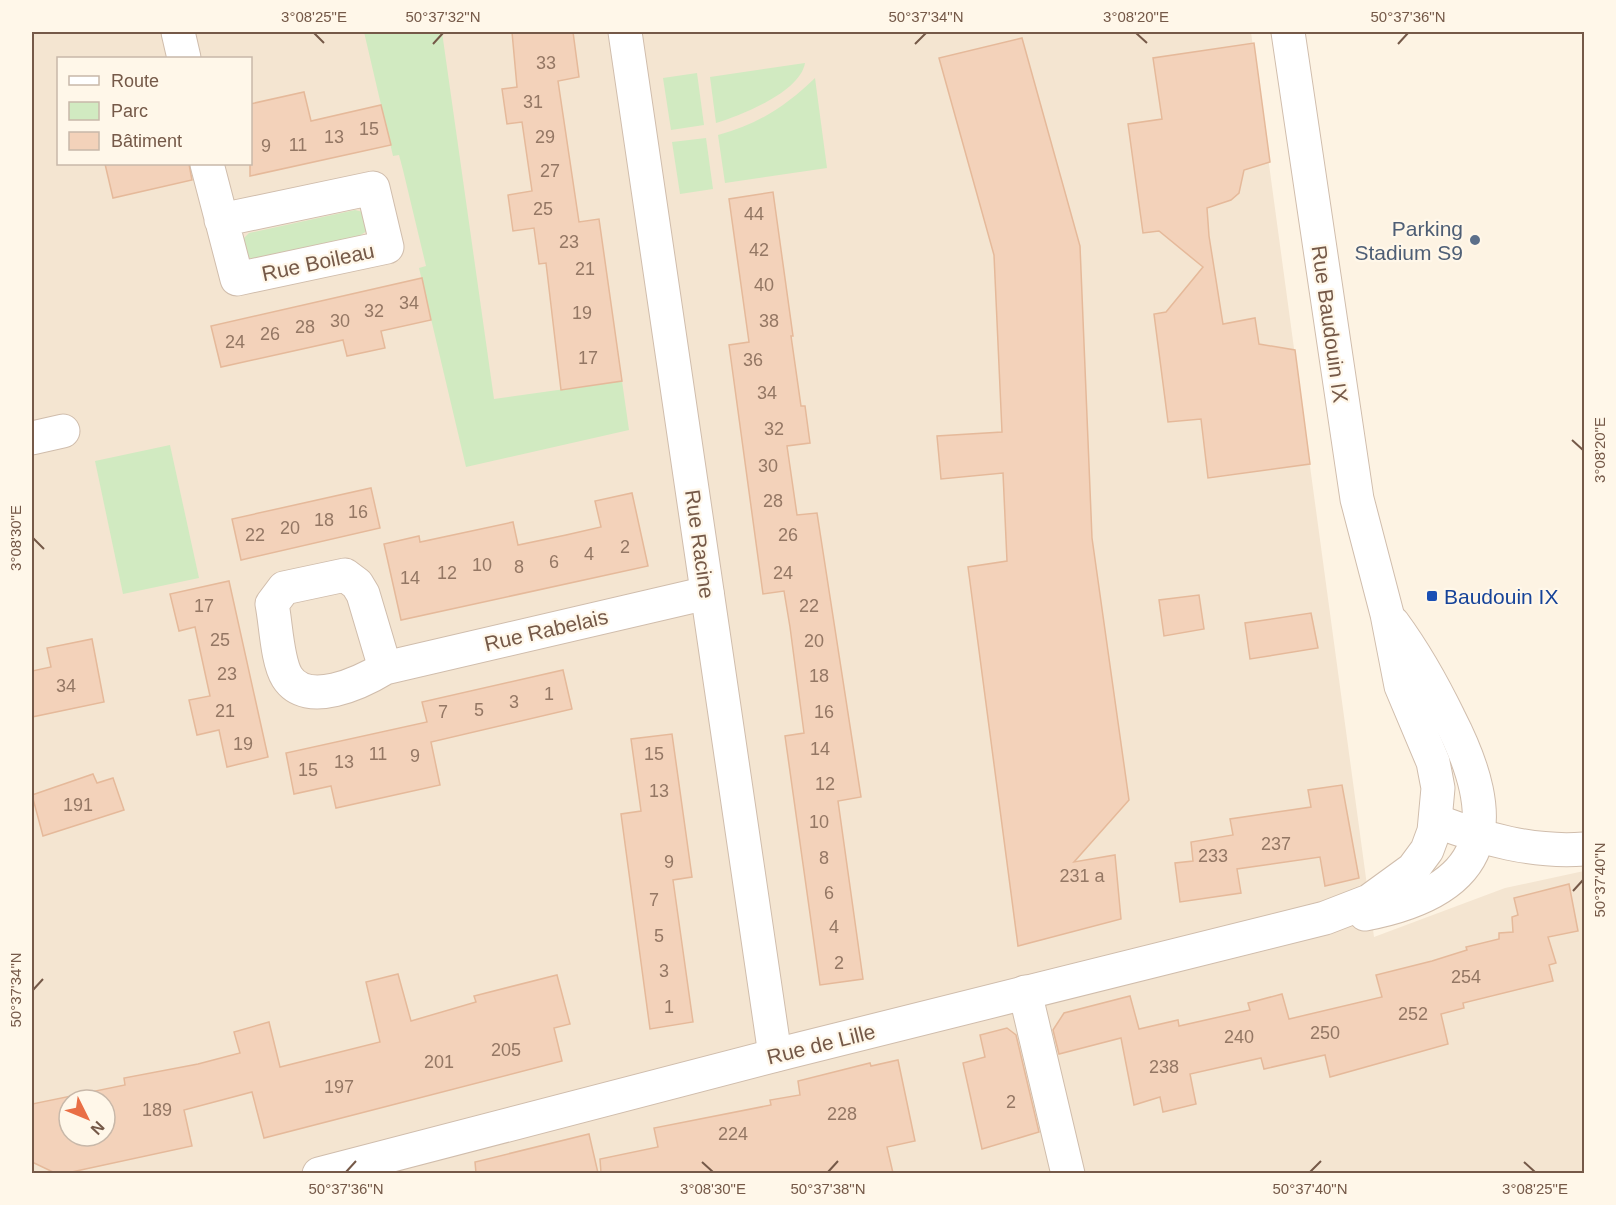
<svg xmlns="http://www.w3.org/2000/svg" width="1616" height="1205" viewBox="0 0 1616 1205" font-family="Helvetica,sans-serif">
	<rect width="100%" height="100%" fill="#fdf3e3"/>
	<!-- residential -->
	<path fill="#f4e5d1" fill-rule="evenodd" d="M32 32H1251L1374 937 1505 888 1584 871V1173H32ZM58 58H250V164H58ZM69 1100H105V1136H69Z"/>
	<!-- green -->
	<g fill="#d1eac1">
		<polygon points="364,32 442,32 494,399 622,381 629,430 466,467 419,268 426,266 403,170 399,155 393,156"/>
		<path d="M805 63C800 92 742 115 716 123L710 77Z"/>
		<polygon points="697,73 704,125 671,130 663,78"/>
		<path d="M815 78 827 168 725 183 718 135C757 125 786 106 815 78Z"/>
		<polygon points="706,138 713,189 680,194 672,142"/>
		<polygon points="355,210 363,212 367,231 359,236 252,259 248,257 241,241 249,233"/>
		<polygon points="170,445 199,578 123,594 95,461"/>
	</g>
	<!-- building -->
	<g fill="#f3d2ba" stroke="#e5b99a" stroke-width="1.5" fill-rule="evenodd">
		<polygon points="512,32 573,32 579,77 558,81 579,222 599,219 622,381 561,390 546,263 539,264 534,228 513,231 508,195 532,191 522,122 507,124 502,89 517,87"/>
		<polygon points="1022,38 1080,246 1092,538 1129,800 1074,862 1115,855 1121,919 1018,946 968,567 1007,561 1003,473 941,479 937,436 1002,432 994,255 939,58"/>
		<polygon points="1254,43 1270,162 1244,170 1239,193 1231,200 1207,208 1209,236 1223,324 1255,318 1259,344 1295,350 1310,464 1208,478 1201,419 1168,422 1154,314 1166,312 1203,267 1159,231 1143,233 1128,124 1162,119 1153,58"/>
		<polygon points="304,92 311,121 381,105 391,145 250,176 250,104"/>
		<polygon points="105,164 189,164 192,180 113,198"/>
		<polygon points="773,192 793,336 791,336 801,406 805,406 810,443 787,446 797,515 817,513 861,797 838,801 863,979 820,985 785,736 804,733 790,627 784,591 763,594 729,345 749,342 729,199"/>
		<polygon points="422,278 431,320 381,331 385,348 347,356 343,340 221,367 211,326"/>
		<polygon points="371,488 380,528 241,560 232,519"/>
		<polygon points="632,493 648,566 401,620 384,544 419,536 420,542 513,522 518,545 566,535 601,527 595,501"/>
		<polygon points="229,581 268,757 227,767 219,730 197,735 189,700 210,696 195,627 179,631 170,594"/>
		<polygon points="1199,595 1204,629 1164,636 1159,600"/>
		<polygon points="1311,613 1318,648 1250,659 1245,623"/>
		<polygon points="92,639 104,702 32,717 32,671 51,667 47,648"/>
		<polygon points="563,670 572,709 431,742 440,785 336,808 331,786 294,794 286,753 427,722 422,702"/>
		<polygon points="672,734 692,877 673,880 693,1022 650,1029 621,814 641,811 631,739"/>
		<polygon points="93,774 97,783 113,778 124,810 43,836 32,795"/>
		<polygon points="1342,785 1359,878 1325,886 1320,857 1237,869 1241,893 1180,902 1175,863 1193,861 1191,842 1233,835 1230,819 1311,807 1308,790"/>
		<polygon points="1569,884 1578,931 1548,937 1556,963 1549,965 1553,981 1463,1003 1464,1008 1441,1014 1448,1044 1330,1077 1325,1055 1264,1069 1261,1058 1190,1074 1196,1104 1163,1112 1160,1097 1134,1105 1121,1038 1059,1054 1053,1030 1064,1013 1130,996 1139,1029 1178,1020 1179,1026 1250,1010 1248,1003 1282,994 1289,1019 1382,997 1376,975 1432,961 1467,950 1466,947 1499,939 1499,933 1513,932 1512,917 1518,915 1514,898"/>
		<path d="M398 974 411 1021 476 1002 474 996 557 975 570 1024 554 1028 562 1061 264 1138 252 1092 184 1110 192 1146 67 1173H55L32 1162V1104L125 1085 124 1078 198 1064 240 1053 234 1032 269 1022 280 1067 380 1042 366 982ZM69 1100H105V1136H69Z"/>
		<polygon points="1007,1028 1016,1035 1039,1132 982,1149 963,1063 985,1057 980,1035"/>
		<polygon points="898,1060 915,1141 887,1147 893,1173 601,1173 600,1159 658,1147 654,1128 771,1105 770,1100 800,1095 798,1081 870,1063 871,1066"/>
		<polygon points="589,1134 598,1173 476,1173 475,1162"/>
	</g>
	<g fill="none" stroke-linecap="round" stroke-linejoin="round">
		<!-- minor casing -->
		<g stroke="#d0bdac" stroke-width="35">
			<g id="minor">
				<polyline points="178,32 184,58"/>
				<polyline points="625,32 775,1055"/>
				<polyline points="207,164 237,279 387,247 373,188 221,220"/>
				<polyline points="32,438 63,431"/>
				<path d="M385 668 363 594 357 584 345 575 284 588 272 604C276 624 277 661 287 677 307 709 362 682 385 668L707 593"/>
				<path d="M1436 821C1484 839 1533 853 1584 849"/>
				<polyline points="1025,992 1068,1174"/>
			</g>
		</g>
		<!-- tertiary casing -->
		<g stroke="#d0bdac" stroke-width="35">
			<g id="tertiary">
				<path d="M1365 914C1491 890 1503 823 1449 718 1433 685 1415 653 1393 623"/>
				<polyline points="319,1174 788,1052 1325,918 1369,901 1413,869 1427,850 1434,831 1438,788 1433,762 1401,686 1387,614 1357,499 1288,32"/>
			</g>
		</g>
		<!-- minor -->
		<use href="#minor" stroke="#fff" stroke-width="33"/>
		<!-- tertiary -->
		<use href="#tertiary" stroke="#fff" stroke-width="33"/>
	</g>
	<!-- ticks -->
	<path fill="none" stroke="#755948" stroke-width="2" d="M314 33 324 43M1136 33 1147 43M433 44 443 33M915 44 926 33M1398 44 1408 33M1572 440 1583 450M33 538 44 549M1573 891 1583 880M33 990 43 979M702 1162 713 1172M1524 1162 1535 1172M346 1172 356 1161M828 1172 838 1161M1310 1172 1321 1161"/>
	<!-- markers -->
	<circle fill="#5c6f8a" stroke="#fff7e9" stroke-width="2" cx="1475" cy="240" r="6"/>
	<rect fill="#1a4fb4" stroke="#fff7e9" stroke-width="2" x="1426" y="590" width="12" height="12" rx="3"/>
	<g text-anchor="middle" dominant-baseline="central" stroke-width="4.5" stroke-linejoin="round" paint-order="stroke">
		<!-- number labels -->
		<g font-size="18" fill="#947764">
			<text x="546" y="63">33</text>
			<text x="533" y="102">31</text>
			<text x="369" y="129">15</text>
			<text x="334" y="137">13</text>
			<text x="545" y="137">29</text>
			<text x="298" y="145">11</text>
			<text x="266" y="146">9</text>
			<text x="550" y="171">27</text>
			<text x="543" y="209">25</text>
			<text x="754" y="214">44</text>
			<text x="569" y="242">23</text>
			<text x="759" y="250">42</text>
			<text x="585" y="269">21</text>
			<text x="764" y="285">40</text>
			<text x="409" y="303">34</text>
			<text x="374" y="311">32</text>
			<text x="582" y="313">19</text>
			<text x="340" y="321">30</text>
			<text x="769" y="321">38</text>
			<text x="305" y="327">28</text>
			<text x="270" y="334">26</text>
			<text x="235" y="342">24</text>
			<text x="588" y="358">17</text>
			<text x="753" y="360">36</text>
			<text x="767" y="393">34</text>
			<text x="774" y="429">32</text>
			<text x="768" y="466">30</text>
			<text x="773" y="501">28</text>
			<text x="358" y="512">16</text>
			<text x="324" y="520">18</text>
			<text x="290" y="528">20</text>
			<text x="255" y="535">22</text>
			<text x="788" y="535">26</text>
			<text x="625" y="547">2</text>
			<text x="589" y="554">4</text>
			<text x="554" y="562">6</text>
			<text x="482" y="565">10</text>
			<text x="519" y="567">8</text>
			<text x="447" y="573">12</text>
			<text x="783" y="573">24</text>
			<text x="410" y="578">14</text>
			<text x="204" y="606">17</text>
			<text x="809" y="606">22</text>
			<text x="220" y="640">25</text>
			<text x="814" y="641">20</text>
			<text x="227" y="674">23</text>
			<text x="819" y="676">18</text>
			<text x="66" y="686">34</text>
			<text x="549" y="694">1</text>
			<text x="514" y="702">3</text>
			<text x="479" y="710">5</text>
			<text x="225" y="711">21</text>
			<text x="443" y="712">7</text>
			<text x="824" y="712">16</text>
			<text x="243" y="744">19</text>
			<text x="820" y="749">14</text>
			<text x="378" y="754">11</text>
			<text x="654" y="754">15</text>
			<text x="415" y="756">9</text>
			<text x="344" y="762">13</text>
			<text x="308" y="770">15</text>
			<text x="825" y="784">12</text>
			<text x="659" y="791">13</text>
			<text x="78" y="805">191</text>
			<text x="819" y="822">10</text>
			<text x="1276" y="844">237</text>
			<text x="1213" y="856">233</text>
			<text x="824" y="858">8</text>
			<text x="669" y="862">9</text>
			<text x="1082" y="876">231 a</text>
			<text x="829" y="893">6</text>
			<text x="654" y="900">7</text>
			<text x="834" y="927">4</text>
			<text x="659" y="936">5</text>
			<text x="839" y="963">2</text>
			<text x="664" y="971">3</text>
			<text x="1466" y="977">254</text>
			<text x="669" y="1007">1</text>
			<text x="1413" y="1014">252</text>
			<text x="1325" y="1033">250</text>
			<text x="1239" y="1037">240</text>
			<text x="506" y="1050">205</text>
			<text x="439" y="1062">201</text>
			<text x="1164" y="1067">238</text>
			<text x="339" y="1087">197</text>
			<text x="1011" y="1102">2</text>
			<text x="157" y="1110">189</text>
			<text x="842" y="1114">228</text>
			<text x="733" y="1134">224</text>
		</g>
		<!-- service labels -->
		<g font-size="21" fill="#4e5e75" stroke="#fff7e9" text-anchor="end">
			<text x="1463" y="228">Parking<tspan x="1463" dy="24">Stadium S9</tspan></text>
		</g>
		<!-- street labels -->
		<g font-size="21" fill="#755948" stroke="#fff7e9">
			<text transform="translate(318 262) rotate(-12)">Rue Boileau</text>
			<text transform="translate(1330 324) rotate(82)">Rue Baudouin IX</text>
			<text transform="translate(700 544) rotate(82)">Rue Racine</text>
			<text transform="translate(546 630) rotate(-13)">Rue Rabelais</text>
			<text transform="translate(821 1044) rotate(-14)">Rue de Lille</text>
		</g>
		<!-- transit labels -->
		<g font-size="21" fill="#164399" stroke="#fff7e9" text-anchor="start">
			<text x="1444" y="596">Baudouin IX</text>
		</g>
	</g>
	<!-- border -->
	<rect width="1616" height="1205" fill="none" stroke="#fff7e9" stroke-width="66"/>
	<!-- legend -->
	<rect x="57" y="57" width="195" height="108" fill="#fff7e9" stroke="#c8b8a9" stroke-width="1.5"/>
	<rect x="69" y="76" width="30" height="9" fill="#ffffff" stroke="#c8b8a9" stroke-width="1.5"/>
	<text x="111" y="87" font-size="18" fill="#755948">Route</text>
	<rect x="69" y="102" width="30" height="18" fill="#d1eac1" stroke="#c8b8a9" stroke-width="1.5"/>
	<text x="111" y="117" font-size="18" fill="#755948">Parc</text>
	<rect x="69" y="132" width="30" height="18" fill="#f3d2ba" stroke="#c8b8a9" stroke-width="1.5"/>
	<text x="111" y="147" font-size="18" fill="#755948">Bâtiment</text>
	<!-- north arrow -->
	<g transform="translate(87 1118) rotate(133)"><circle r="28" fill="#fff7e9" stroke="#c8b8a9" stroke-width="1.5"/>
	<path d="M0-4.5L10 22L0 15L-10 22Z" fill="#e96e45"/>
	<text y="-9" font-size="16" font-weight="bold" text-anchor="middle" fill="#755948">N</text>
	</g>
	<rect x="33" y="33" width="1550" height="1139" fill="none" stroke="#755948" stroke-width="2"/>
	<g font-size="15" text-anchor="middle" fill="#755948">
		<text x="314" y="22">3°08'25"E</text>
		<text x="443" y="22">50°37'32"N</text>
		<text x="926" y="22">50°37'34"N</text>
		<text x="1136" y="22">3°08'20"E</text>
		<text x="1408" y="22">50°37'36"N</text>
		<text transform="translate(1600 450) rotate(-90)" y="5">3°08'20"E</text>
		<text transform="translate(16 538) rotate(-90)" y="5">3°08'30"E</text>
		<text transform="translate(1600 880) rotate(-90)" y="5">50°37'40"N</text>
		<text transform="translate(16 990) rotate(-90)" y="5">50°37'34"N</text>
		<text x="346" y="1194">50°37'36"N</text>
		<text x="713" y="1194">3°08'30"E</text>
		<text x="828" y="1194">50°37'38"N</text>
		<text x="1310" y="1194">50°37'40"N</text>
		<text x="1535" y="1194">3°08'25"E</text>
	</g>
</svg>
